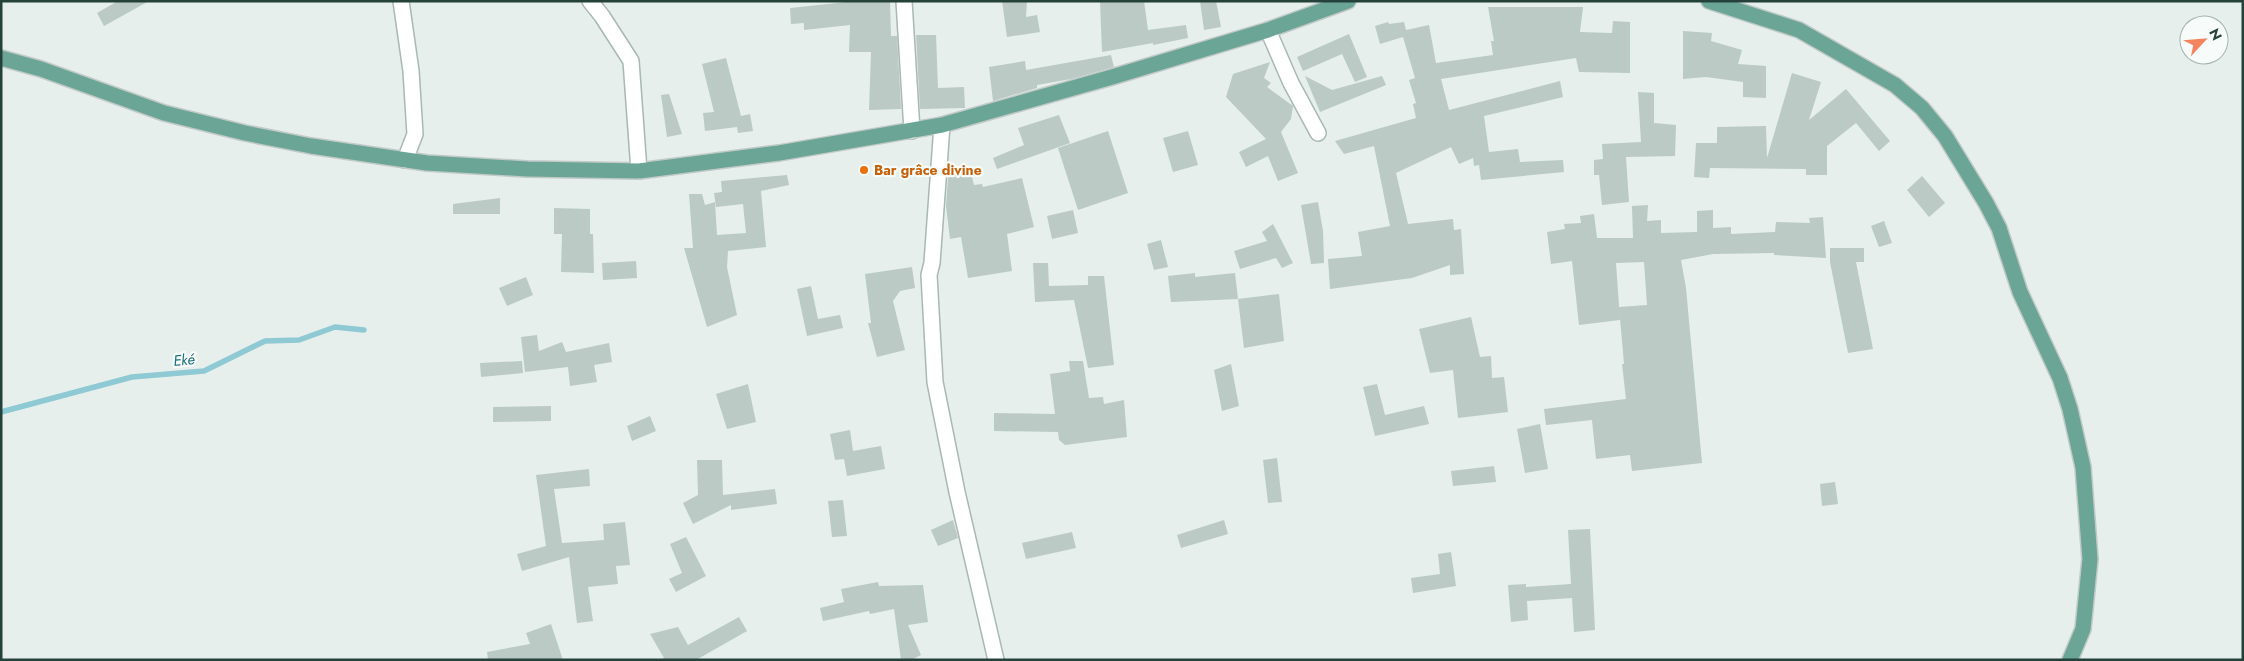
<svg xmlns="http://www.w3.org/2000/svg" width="2244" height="661" viewBox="0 0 2244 661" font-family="Jost,sans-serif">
	<rect width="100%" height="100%" fill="#e6efeb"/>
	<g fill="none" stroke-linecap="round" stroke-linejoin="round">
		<!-- stream -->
		<polyline stroke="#8ec9d4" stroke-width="5.5" points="1,412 132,377 204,371 265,341 299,340 335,327 364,330"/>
	</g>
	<!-- building -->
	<g fill="#bbcac4">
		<polygon points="118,1 149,1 104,26 97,13"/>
		<polygon points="856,1 890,1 891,36 897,36 901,109 869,110 871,52 849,52 850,25 804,30 804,23 791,24 790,8"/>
		<polygon points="1002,1 1027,1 1026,17 1037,15 1040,32 1007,37"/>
		<polygon points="1100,1 1144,1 1148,30 1186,25 1188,38 1153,45 1153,43 1102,52"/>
		<polygon points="1200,1 1216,1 1221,27 1204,30"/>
		<polygon points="1488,7 1583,7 1580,32 1612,33 1613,21 1630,22 1630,73 1579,72 1576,58 1441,79 1449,110 1560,81 1563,97 1484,116 1489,152 1518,149 1520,162 1563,160 1564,172 1481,180 1479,165 1474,166 1473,158 1459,164 1451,147 1396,173 1408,224 1453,219 1454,230 1461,229 1464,274 1450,275 1450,265 1412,278 1330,289 1328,259 1362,256 1358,232 1390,226 1374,146 1344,154 1335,141 1416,118 1413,104 1416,103 1409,80 1415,78 1403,37 1380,44 1375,26 1388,22 1389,24 1404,22 1406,30 1429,25 1436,63 1493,55 1491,41 1494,41"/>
		<polygon points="1683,31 1712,33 1711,41 1742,50 1738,64 1766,66 1766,98 1743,97 1743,82 1706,77 1683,79"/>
		<polygon points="1349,34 1367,77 1355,82 1342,54 1303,71 1297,57"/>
		<polygon points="916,35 936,35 938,88 964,87 965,108 920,109"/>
		<polygon points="1111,55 1114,67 1071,79 1037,85 1037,88 993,101 989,67 1025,61 1026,70"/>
		<polygon points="726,58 741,116 750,114 753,131 738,133 737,127 705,131 703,113 714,112 702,64"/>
		<polygon points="1270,62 1264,78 1271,83 1267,87 1293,106 1291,119 1281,132 1298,173 1278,181 1268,156 1246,167 1239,152 1266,139 1226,97 1233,74"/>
		<polygon points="1792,73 1821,82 1809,120 1846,89 1890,141 1879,151 1856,123 1827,146 1827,175 1806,175 1806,169 1710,168 1709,178 1694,177 1696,143 1717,143 1717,127 1766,126 1767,158"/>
		<polygon points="1305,76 1332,90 1382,76 1386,85 1320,112"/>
		<polygon points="1638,92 1654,93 1654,123 1676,125 1675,156 1626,157 1629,202 1602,205 1599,175 1594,175 1594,160 1603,159 1602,144 1641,142"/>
		<polygon points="669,94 682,134 667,137 661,95"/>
		<polygon points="1059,115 1070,143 997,169 993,158 1024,145 1018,128"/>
		<polygon points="1108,131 1128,193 1078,210 1058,148"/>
		<polygon points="1188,131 1198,165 1173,172 1163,138"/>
		<polygon points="971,173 974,185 982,184 983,187 1022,178 1034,227 1007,234 1012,271 968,278 961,237 950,239 946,206 948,177"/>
		<polygon points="787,175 789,185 761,191 766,247 728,251 727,267 737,315 707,327 684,248 693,248 689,194 702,194 705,205 715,202 717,235 746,233 743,204 716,207 714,193 722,192 721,181"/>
		<polygon points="1922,176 1945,203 1929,217 1907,190"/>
		<polygon points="500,198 500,214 453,214 453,204"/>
		<polygon points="1318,202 1323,231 1324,263 1311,264 1301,205"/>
		<polygon points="1648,205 1647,221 1661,220 1661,233 1697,232 1697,211 1713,210 1713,228 1731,227 1731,234 1775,232 1776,222 1810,223 1809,218 1823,217 1826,258 1774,255 1774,253 1713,254 1681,260 1686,288 1702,463 1632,471 1630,455 1596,459 1592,420 1546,425 1544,409 1626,399 1622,364 1624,364 1619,307 1647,305 1644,262 1616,263 1620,320 1579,325 1572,261 1551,264 1547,232 1565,229 1564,224 1581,223 1580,216 1594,214 1597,238 1633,238 1632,206"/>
		<polygon points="554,208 590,209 590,234 593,234 594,273 561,272 562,234 554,234"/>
		<polygon points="1073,210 1078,233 1052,239 1047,216"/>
		<polygon points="1884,221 1892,243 1879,247 1871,226"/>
		<polygon points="1273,224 1293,263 1282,268 1276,258 1240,269 1234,251 1267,241 1262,232"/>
		<polygon points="1161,240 1168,267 1154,270 1147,244"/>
		<polygon points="1830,248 1864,248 1864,262 1856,262 1873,349 1848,353 1830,262"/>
		<polygon points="636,261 637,278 603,280 602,263"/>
		<polygon points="1033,263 1048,263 1049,286 1088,285 1088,276 1104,276 1114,365 1088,368 1074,300 1035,302"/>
		<polygon points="912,267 915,288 900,291 893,301 905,350 877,357 868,323 871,323 865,274"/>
		<polygon points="1195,273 1195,277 1235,273 1238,299 1171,302 1168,276"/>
		<polygon points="526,277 533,295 507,306 499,288"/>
		<polygon points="811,286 818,319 840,315 843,328 807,336 797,289"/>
		<polygon points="1279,294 1284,341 1244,348 1238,299"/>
		<polygon points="1471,317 1480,357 1491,356 1492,378 1504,377 1508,412 1458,418 1453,370 1430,373 1419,329"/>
		<polygon points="537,335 539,351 562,342 566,352 609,343 612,362 594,365 597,382 570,386 568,367 525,372 521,337"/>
		<polygon points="522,361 523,373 481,377 480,363"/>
		<polygon points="1069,361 1083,361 1089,398 1103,397 1104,404 1124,400 1127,437 1065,445 1059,440 1058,432 994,431 994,413 1055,414 1050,374 1070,371"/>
		<polygon points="1231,364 1239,406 1222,411 1214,370"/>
		<polygon points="748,384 756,422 727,429 716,394"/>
		<polygon points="1377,384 1385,415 1424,406 1429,424 1375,436 1363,387"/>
		<polygon points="551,406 551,421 493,422 493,407"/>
		<polygon points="650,416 656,431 632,441 627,426"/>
		<polygon points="1540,424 1548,469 1525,473 1517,429"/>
		<polygon points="850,430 853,451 881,446 885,469 847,476 844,459 835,460 830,434"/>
		<polygon points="1277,458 1282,502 1268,503 1263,460"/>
		<polygon points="697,460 722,460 723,495 775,489 777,504 731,510 731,505 693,524 683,503 698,495"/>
		<polygon points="1494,466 1496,482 1453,486 1451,471"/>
		<polygon points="589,469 590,486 554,489 562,543 604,540 603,524 625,522 630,565 616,566 618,584 588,587 593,621 577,623 569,557 522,571 517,554 546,546 536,475"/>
		<polygon points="1835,482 1838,504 1822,506 1820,484"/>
		<polygon points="843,500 847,536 832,537 828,501"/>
		<polygon points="953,520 958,538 938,546 931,530"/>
		<polygon points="1224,520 1228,534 1181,548 1177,535"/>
		<polygon points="1590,529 1595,630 1574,632 1572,598 1527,601 1528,620 1511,622 1508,585 1526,584 1526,587 1571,584 1568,530"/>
		<polygon points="1072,532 1076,548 1026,559 1022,543"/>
		<polygon points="686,537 706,576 676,592 669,579 682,573 670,544"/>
		<polygon points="1451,552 1456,586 1413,593 1411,578 1440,574 1438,554"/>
		<polygon points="878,582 879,586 923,585 928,622 908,625 921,655 911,660 901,660 894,609 870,614 869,611 823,621 820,608 844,602 841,589"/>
		<polygon points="739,617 747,631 696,660 660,660 664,658 650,634 678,627 688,645"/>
		<polygon points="551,624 563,660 488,660 487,652 530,644 526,633"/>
	</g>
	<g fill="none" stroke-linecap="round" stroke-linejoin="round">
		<!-- street casing -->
		<g stroke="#a8b8b2" stroke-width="18">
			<g id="street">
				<polyline points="401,1 411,71 415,134 405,160"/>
				<polyline points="590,1 602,16 631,61 639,171"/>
				<polyline points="904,1 912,131"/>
				<polyline points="1268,30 1291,83 1318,133"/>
				<polyline points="942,125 932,263 929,275 935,382 957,492 996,660"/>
			</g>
		</g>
		<!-- primary casing -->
		<g stroke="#c2cac8" stroke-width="18">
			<g id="primary">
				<polyline points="1709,1 1799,30 1895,85 1922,108 1945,136 1986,203 1999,228 2020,292 2060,378 2070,409 2083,467 2090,559 2083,629 2070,660"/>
				<polyline points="1,58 41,69 164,113 245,133 311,146 427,163 527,169 639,171 779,153 942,125 1112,77 1268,30 1348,1"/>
			</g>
		</g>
		<!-- street -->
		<use href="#street" stroke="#fff" stroke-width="15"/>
		<!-- primary -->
		<use href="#primary" stroke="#6aa596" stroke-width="15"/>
	</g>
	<!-- markers -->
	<circle fill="#e8710a" stroke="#f7fbf9" stroke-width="2" cx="864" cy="170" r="5"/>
	<g text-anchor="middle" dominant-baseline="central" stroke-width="4.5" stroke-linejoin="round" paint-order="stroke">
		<!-- food labels -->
		<g font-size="14" font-weight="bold" fill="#c56008" stroke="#f7fbf9" text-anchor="start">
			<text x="874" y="170">Bar grâce divine</text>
		</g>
		<!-- water labels -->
		<g font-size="15" font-style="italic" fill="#1c6f80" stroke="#f7fbf9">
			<text transform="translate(184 360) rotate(-5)">Eké</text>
		</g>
	</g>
	<!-- border -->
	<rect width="2244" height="661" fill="none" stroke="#24423a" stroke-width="5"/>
	<!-- north arrow -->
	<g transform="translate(2204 40) rotate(64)"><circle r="24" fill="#f7fbf9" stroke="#a3b1ad"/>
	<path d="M0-4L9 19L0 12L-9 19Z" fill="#f4845f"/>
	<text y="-8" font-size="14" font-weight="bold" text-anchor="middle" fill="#24423a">N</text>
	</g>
</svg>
